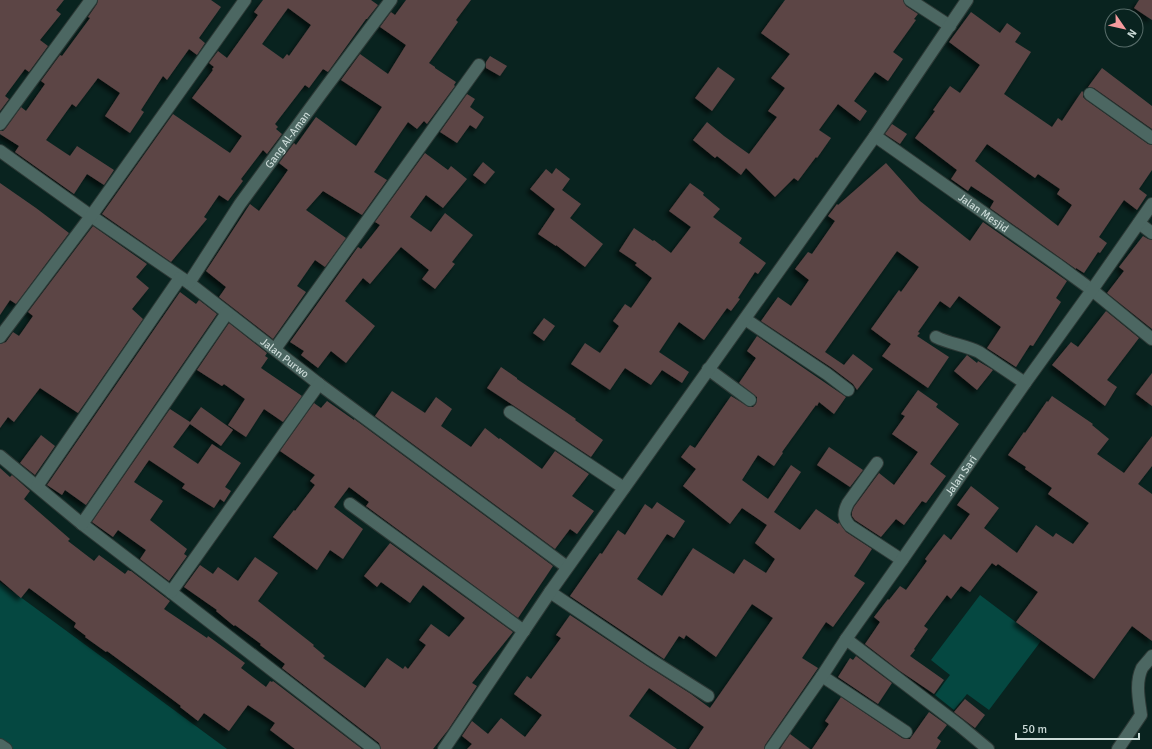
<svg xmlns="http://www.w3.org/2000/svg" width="1152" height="749" viewBox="0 0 1152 749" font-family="Signika,sans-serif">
	<defs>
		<filter id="shadow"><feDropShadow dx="-3.5" dy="3.5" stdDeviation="2" flood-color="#0009"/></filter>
	</defs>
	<rect width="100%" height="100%" fill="#09231f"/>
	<!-- green -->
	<g fill="#054841">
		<polygon points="0,582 227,749 0,749"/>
		<polygon points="980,595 1041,641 989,710 967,694 954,710 935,695 950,675 931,660"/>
	</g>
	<!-- building -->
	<g fill="#5c4545" fill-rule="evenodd" filter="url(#shadow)">
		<polygon points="0,0 64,0 56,10 61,14 40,40 48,46 29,72 25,69 5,96 9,99 0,111"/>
		<polygon points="98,0 211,0 221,7 199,38 205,43 197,55 189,49 167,80 163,76 141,110 144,112 130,133 105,116 120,93 98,78 76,107 72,104 46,140 70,156 77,146 114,170 104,185 87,174 74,194 15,152 19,146 0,134 0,131 3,131 6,128 21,107 26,111 45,84 41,81 60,55 62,56 90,18 88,17 97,4"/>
		<path d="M263 0H371L378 5 367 19H366L328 72 323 69 309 88 305 85 275 124 278 127 276 129 282 134 267 154 263 150 241 179 243 181 228 201 219 195 204 217 207 219 171 262 102 214 173 114 230 153 242 136 192 98 213 70 212 69 214 67 209 63 218 51 227 58 258 15 254 12ZM288 8 311 25 289 56 287 54 283 59 262 44Z"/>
		<polygon points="406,0 471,0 456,20 458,22 429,63 435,67 435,68 456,82 454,85 455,86 427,124 424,121 417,129 408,122 374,172 387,180 362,215 323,191 306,210 346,238 325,267 315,260 297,286 306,292 273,339 219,297 226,287 206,271 250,204 259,211 288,170 279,163 294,143 296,145 316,117 356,146 382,107 341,80 360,54 388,74 406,45 380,27 391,12 395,15"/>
		<polygon points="785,0 903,0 906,6 918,14 914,19 916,20 893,52 903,59 888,81 875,72 854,101 867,111 860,121 838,104 819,130 831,138 817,158 816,157 798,181 794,178 775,197 746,168 741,175 717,156 715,158 693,140 707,122 724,136 749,154 777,117 768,111 785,88 771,78 790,54 761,33"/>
		<polygon points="1139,0 1152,0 1152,20 1134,8"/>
		<path d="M971 12 1000 33 1007 23 1021 33 1015 42 1031 52 1004 94 1052 127 1058 118 1062 121 1082 91 1083 92V97L1086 100 1148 144 1152 145V170L1139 189 1147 195 1137 210 1124 200 1099 237 1107 243 1100 253 1098 252 1084 273 1076 268V269L990 208 994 201 971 186 968 191 951 179 957 170 915 138 935 111 933 110 950 86 960 93 980 65 949 42ZM987 144 1035 178 1038 174 1060 189 1057 194 1072 205 1058 226 975 161Z"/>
		<polygon points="490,56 507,66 500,76 486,68 486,62"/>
		<polygon points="718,67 735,79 712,111 695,98"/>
		<polygon points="1102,68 1152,106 1152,129 1094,88 1088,87"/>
		<polygon points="467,94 475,99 470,107 484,117 476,129 470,125 457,143 440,132"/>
		<polygon points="892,124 907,134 900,144 885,134"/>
		<polygon points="425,153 448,170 451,166 467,179 443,208 426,195 410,217 431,232 445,213 473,235 452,262 455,264 435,289 422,279 429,270 401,247 370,284 363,278 345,301 375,326 346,363 331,351 318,368 301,355 304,351 290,342 358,247 361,249 380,225 375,222"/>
		<polygon points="483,162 495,172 485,184 473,175"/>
		<polygon points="886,163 920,201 970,241 983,222 1067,281 1056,298 1061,302 1033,346 1030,345 1016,367 987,348 1001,327 959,296 950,308 940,301 918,332 920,333 917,336 949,357 928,388 882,356 891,344 871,329 899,290 901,292 919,267 897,251 825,352 844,365 853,354 873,369 857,390 853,384 832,368 761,321 778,297 791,306 809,280 795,269 808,252 812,254 835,221 828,216 837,204 838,205"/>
		<polygon points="556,168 570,179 562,190 581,204 570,218 603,244 585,267 556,245 556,246 538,234 555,209 530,189 546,169 552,174"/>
		<polygon points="0,183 36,208 69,233 16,304 10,300 0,315"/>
		<polygon points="690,183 704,193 703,195 720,209 713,217 742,238 739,243 766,263 758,274 755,272 738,298 740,299 731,311 727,308 704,340 679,322 659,352 689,372 682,383 662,370 651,385 625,368 610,390 571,364 585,343 600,353 619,326 613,321 625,304 631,308 652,278 635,265 637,263 619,251 634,228 653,241 654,240 671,253 691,227 669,211"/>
		<polygon points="93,226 147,264 136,277 149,288 132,309 143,319 78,413 40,388 14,422 8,417 0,428 0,344 6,342 13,332 19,336 33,316 28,312"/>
		<polygon points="1143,236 1148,239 1152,240 1152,329 1107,293 1124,271 1119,267"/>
		<polygon points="180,292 196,304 199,300 217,314 86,505 65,490 62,495 47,485"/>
		<polygon points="1106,311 1139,338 1107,380 1117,387 1105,406 1052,365 1071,342 1078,347"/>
		<polygon points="544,318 555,326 544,341 533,333"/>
		<polygon points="229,323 267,353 265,356 268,358 261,368 302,396 283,422 264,409 246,437 228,425 245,399 224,384 222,386 197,370"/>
		<polygon points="757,336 846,397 834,414 819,402 817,406 816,405 782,452 783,453 774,466 758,455 742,480 768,499 791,465 801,472 774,512 800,530 816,509 838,524 839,522 846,532 872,549 854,576 865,583 833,627 826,622 802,658 818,668 765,745 764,749 689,749 704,727 649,688 629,716 677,749 467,749 472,744 462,736 472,721 488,734 501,718 525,737 542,715 514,694 527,676 531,679 561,638 556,635 570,615 647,666 691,694 710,708 773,618 752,604 716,657 686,635 684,639 679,636 664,659 570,596 600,553 602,554 618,530 625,535 645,504 652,509 657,502 685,521 674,538 667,534 637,579 662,596 693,548 734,574 744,559 766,573 775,559 755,543 767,525 742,508 730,524 683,486 696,469 681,457 690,445 695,448 731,396 749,407 753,407 756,404 757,400 757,397 739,383 756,358 747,351"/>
		<polygon points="967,355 977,363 978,361 993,370 977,390 954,371"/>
		<polygon points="501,367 517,378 517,379 576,419 575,420 603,440 591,457 487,388"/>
		<polygon points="1152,373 1152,406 1136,394"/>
		<polygon points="918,390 938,404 936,407 959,424 930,464 946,476 926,503 922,501 904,525 896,519 881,537 855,520 852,516 852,512 854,507 879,473 894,485 918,452 892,434 905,416 901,414"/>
		<polygon points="392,391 425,413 436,397 452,409 441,426 471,447 485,428 499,439 500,438 542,469 555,451 589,474 572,496 594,511 577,534 570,529 555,549 375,416"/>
		<polygon points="1052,396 1093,424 1092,425 1109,439 1097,454 1124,473 1152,436 1152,466 1138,484 1152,494 1152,641 1132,626 1094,679 1016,622 1038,592 998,564 996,566 992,563 970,592 961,586 951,599 947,595 924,626 928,629 914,649 915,650 910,656 944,680 934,694 900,671 865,644 880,622 874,617 888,599 889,600 900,586 906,590 927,561 925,559 944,534 951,540 970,514 957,505 971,486 999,508 984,528 1017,553 1036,525 1053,537 1056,533 1073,544 1089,523 1048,494 1052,488 1025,469 1026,467 1008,455 1024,432 1025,433 1047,401 1048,402"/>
		<polygon points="327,401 354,420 354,419 553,566 518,618 366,506 369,502 349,487 334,507 363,529 343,559 330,550 317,570 273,537 294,510 295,511 315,485 310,481 315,475 280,451 314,403 321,408"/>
		<polygon points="201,407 233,430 221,446 190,424 173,447 198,464 212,444 241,463 225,487 231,491 224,502 220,499 214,508 182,488 185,484 149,460 134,482 163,501 150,520 187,549 184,554 187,556 169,581 140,559 146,550 118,530 113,537 92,522 170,409 190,422"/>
		<polygon points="41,435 55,446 35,475 20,463"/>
		<polygon points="829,447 863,470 850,487 817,465"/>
		<polygon points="0,468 10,477 12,475 30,491 24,499 70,539 68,541 94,561 99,555 125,574 128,570 130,571 131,571 170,601 164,609 207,638 208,636 245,663 241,668 266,687 270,681 272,682 273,681 362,749 295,749 270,730 275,723 248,705 229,731 204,713 198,721 180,707 181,706 145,679 107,651 106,652 85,637 86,636 74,627 76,623 29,588 21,598 0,580"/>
		<polygon points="390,543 513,632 472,683 477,686 448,730 433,749 381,749 379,743 282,668 285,664 260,645 261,644 235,625 234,626 216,611 217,610 184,587 200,565 213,574 218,567 238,581 255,557 278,573 258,601 314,645 313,646 325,656 323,658 365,688 387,658 403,669 405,666 408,669 426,645 419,640 431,624 449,637 465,618 423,585 410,603 381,582 377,587 364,576"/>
		<polygon points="856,656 892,683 878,704 838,677 850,658 853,660"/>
		<polygon points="841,697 902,738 905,739 910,739 929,712 947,725 937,738 941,741 936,749 812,749 829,724 825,721"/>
		<polygon points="965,699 985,715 975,728 954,712"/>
		<polygon points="790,734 810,749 780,749"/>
	</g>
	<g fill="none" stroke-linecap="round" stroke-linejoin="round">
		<!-- minor casing -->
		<g stroke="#2d3936" stroke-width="14">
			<g id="minor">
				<polyline points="910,0 950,26"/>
				<polyline points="1090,94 1152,138"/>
				<polyline points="0,124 91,0"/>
				<path id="s1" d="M875 136 1058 265 1092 290 1152 339"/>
				<path id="s2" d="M0 151 91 216 189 283 319 384 567 567"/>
				<polyline points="1139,223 1152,233"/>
				<path id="s3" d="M189 283 240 204 320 95 391 0"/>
				<polyline points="745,319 827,374 848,390"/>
				<polyline points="0,337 91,216 245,0"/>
				<path d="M936 337C950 344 965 345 979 352L1025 383"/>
				<polyline points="275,349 479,65"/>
				<polyline points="708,369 750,400"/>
				<polyline points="510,412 624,488"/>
				<polyline points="0,456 82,524 171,592 374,749"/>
				<path d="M877 463 848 503C843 513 843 518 850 526L902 560"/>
				<polyline points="37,486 180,278"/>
				<polyline points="350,504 524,631"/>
				<polyline points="82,524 227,313"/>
				<polyline points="171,592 319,384"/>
				<polyline points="550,592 651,660 708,696"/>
				<polyline points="846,639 959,725 988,749"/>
				<polyline points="822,676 906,732"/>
				<polyline points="0,745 6,749"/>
				<polyline points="444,749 550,592 875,136 967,0"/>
				<path id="s4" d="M771 749 822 676 846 639 902 560 1025 383 1092 290 1152 204"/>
				<path d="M1118 749 1141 715C1139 700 1135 683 1142 668 1145 664 1149 660 1152 656"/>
			</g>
		</g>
		<!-- minor -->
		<use href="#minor" stroke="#4c6762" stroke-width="12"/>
	</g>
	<g text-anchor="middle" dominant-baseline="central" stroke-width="3" stroke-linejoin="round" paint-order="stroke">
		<!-- street labels -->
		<g font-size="11" fill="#cbdad7" stroke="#09231f">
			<text stroke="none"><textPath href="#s3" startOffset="174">Gang Al-Aman</textPath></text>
			<text stroke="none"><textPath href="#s1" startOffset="133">Jalan Mesjid</textPath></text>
			<text stroke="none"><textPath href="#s2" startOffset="352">Jalan Purwo</textPath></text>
			<text stroke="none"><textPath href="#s4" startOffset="333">Jalan Sari</textPath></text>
		</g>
	</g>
	<!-- north arrow -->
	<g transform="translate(1124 28) rotate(124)"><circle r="19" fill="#09231f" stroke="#576c69"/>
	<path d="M0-3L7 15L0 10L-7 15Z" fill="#f59b9d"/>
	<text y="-6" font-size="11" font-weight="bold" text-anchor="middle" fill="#cbdad7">N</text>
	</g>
	<!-- scale -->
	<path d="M1016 733v6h123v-6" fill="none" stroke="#cbdad7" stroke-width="2"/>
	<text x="1022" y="733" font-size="12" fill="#cbdad7" stroke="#09231f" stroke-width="3" paint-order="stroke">50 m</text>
</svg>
